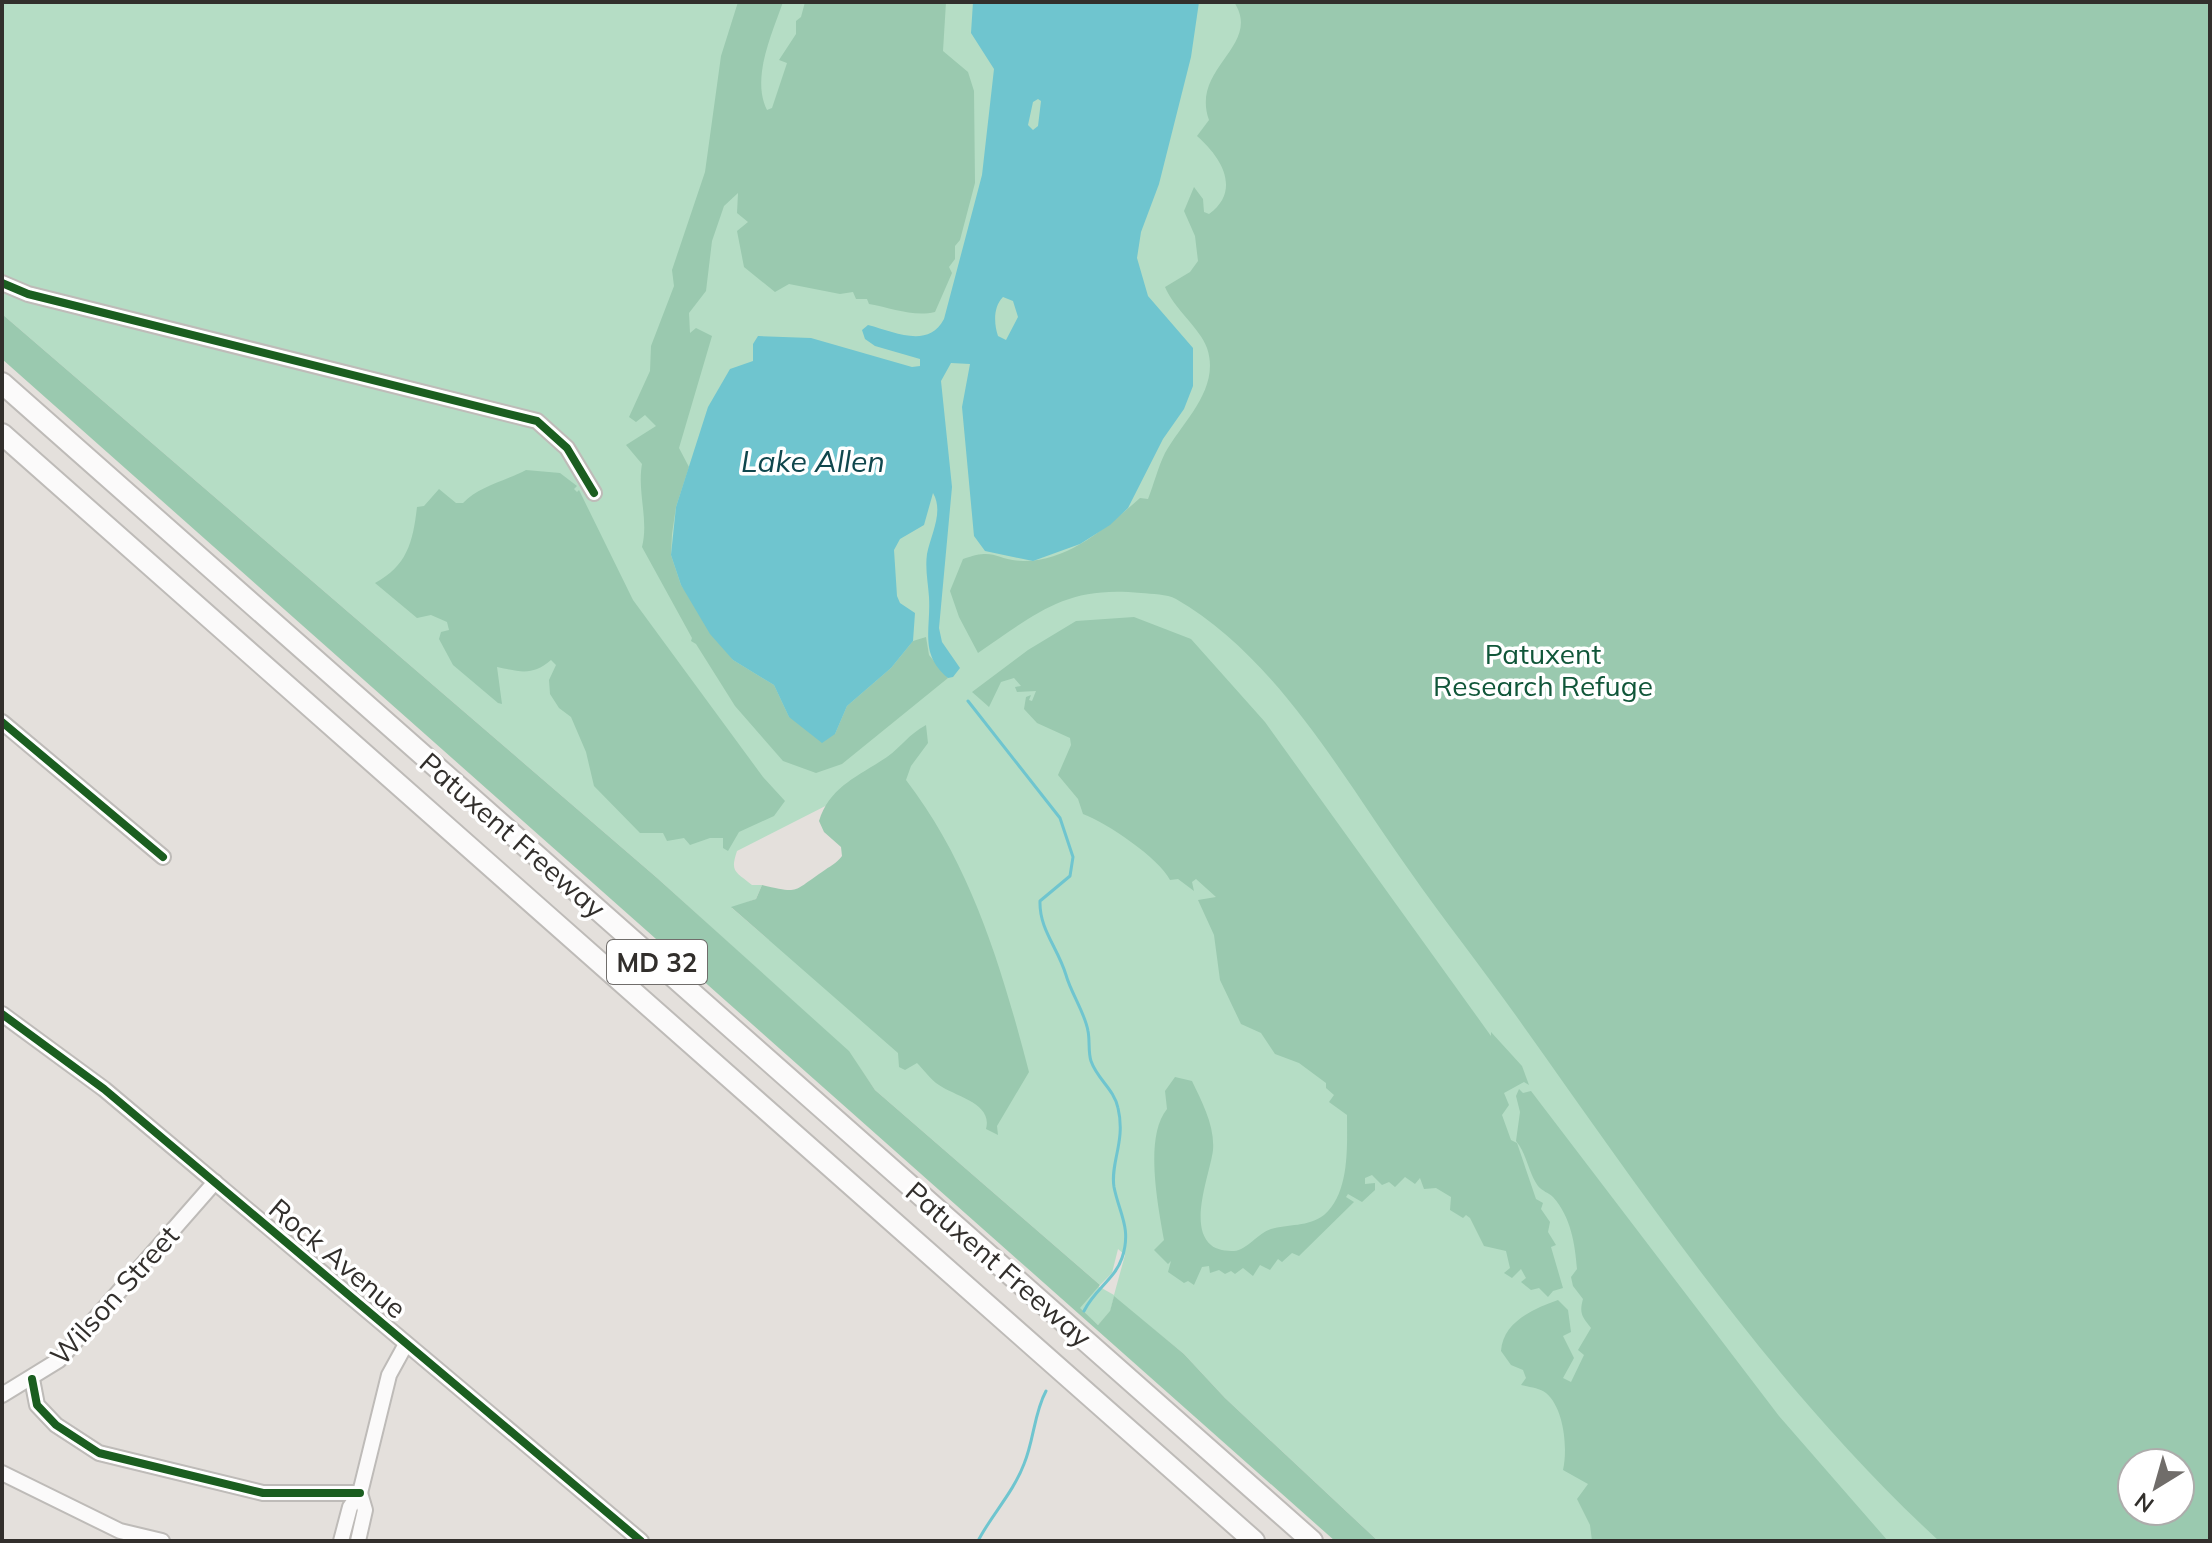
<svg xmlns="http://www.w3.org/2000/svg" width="2212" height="1543" viewBox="0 0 2212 1543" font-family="Mulish,sans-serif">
	<rect width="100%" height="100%" fill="#e4e0dc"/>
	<!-- green -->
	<path fill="#b5ddc5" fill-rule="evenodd" d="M2 2H2210V1541H1378L1225 1398 1184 1354 1114 1297 1110 1312 1098 1325 1079 1308 1098 1286 1114 1295 1125 1255 1118 1249 1112 1273 1100 1285 875 1090 848 1051 656 877 2 314ZM849 794 896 838 769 940 732 908 756 899 762 885H752C735 871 730 872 737 851ZM2132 1463H2180V1511H2132Z"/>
	<!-- forest -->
	<g fill="#9ac9af" fill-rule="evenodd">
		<path d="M738 2H783C772 34 751 78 767 110L772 108 787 63 779 60 796 34V21L801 17 805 2H946L943 51 968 72 974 91 975 183 960 240 955 246V259L949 267 952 273 935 312C913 317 892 308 869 304L867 299H856L853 292 840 294 789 284 775 292 744 267 737 231 748 222 737 213 738 193 724 206 712 241 706 291 689 313 690 333 696 328 712 336 679 448 689 467 676 507 672 534 671 555 681 585 733 660 774 685 789 717 835 734 847 706 891 668 913 641 926 637 929 655 948 678 842 764 816 773 783 761 735 706 696 644 691 641 692 638 642 547C649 519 637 493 642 464L626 445 656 426 645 415 636 422 629 417 650 371 651 346 674 286 672 270 705 172 721 56Z"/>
		<path d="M1234 2H2210V1541H1939C1776 1390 1652 1207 1524 1027 1487 974 1446 923 1409 870 1344 779 1276 656 1176 599 1167 594 1152 594 1141 593 1066 585 1037 613 978 653L959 617 950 591 963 559C996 547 994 560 1023 561 1068 562 1108 526 1140 498L1148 499C1154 484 1158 467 1165 453 1182 422 1221 389 1207 348 1200 328 1174 309 1165 287L1190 272 1198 261 1195 236 1184 211 1194 187 1203 199 1204 212 1209 214C1242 190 1221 157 1197 136L1209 120C1190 67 1263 46 1234 2ZM2132 1463H2180V1511H2132Z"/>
		<polygon points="2,314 656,877 849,1051 875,1090 1100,1285 1080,1308 1098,1325 1110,1311 1114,1296 1184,1354 1225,1398 1378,1541 1335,1541 2,359"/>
		<path d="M526 470 560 473 577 486 574 489 577 492 579 490 633 600 763 777 785 801 774 816 739 832 728 851 723 848V838H710L690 845 684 838 667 841 663 833H640L594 786 586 752 571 717 559 708 550 694 549 680 556 665 551 660C532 676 521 672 497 667L502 704 498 703 453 665 439 639 441 632 449 630 447 622 431 615 417 618 375 583C407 566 413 542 417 507L424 506 439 489 456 503H463C478 487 505 481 526 470Z"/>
		<path d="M1134 617 1191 639 1265 722 1491 1036V1032L1522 1066 1529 1085 1524 1082 1504 1093 1509 1105 1502 1115 1511 1140 1517 1143 1536 1199 1543 1203 1541 1209 1550 1222 1548 1232 1556 1245 1551 1247 1563 1288 1553 1291 1548 1297 1539 1288 1531 1290 1521 1282 1526 1278 1521 1269 1512 1278 1504 1273 1510 1268 1506 1251 1484 1246 1470 1218 1466 1215 1463 1218 1450 1210 1451 1197 1436 1188 1424 1189 1420 1178 1415 1184 1405 1177 1395 1187 1389 1182 1382 1185 1372 1175 1365 1178V1184L1375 1183V1190L1362 1202 1348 1194 1346 1197 1354 1202 1299 1256 1292 1253 1282 1262 1278 1259 1270 1270 1260 1265 1253 1276 1243 1268 1235 1274 1231 1271 1225 1274 1219 1270 1210 1273 1209 1266 1202 1267 1194 1285 1188 1281 1184 1283 1168 1272 1171 1261 1168 1264 1154 1250 1164 1240C1158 1205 1144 1137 1167 1109L1165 1091 1175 1077 1192 1081C1202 1102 1215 1126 1213 1150 1210 1174 1188 1226 1211 1245 1216 1250 1227 1251 1234 1251 1247 1250 1258 1233 1271 1229 1287 1224 1309 1227 1324 1215 1350 1192 1347 1147 1347 1115L1329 1102 1334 1095 1326 1088V1083L1299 1063 1275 1054 1261 1033 1241 1024 1220 980 1214 935 1198 900 1216 897 1196 879 1192 882 1194 891 1178 879 1170 880C1159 858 1107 823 1083 814L1078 799 1058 775 1071 745 1070 738 1037 723 1024 709 1026 697 1031 695 1029 700 1032 701 1036 691 1017 692 1015 687 1021 686 1014 678 1001 682 989 707 972 692 1028 650 1076 621Z"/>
		<path d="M926 725 928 743 911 766 906 780C972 866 1002 969 1029 1072L997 1126 998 1135 986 1129C993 1103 956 1097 939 1085 931 1080 924 1070 917 1063L905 1070 899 1067 898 1053 731 907 756 899 762 885C800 894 792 892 822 872 830 866 836 864 842 856L841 847 824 832 819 821C830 786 859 776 887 757 902 746 908 735 926 725Z"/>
		<path d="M1519 1089 1523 1093 1531 1091 1779 1416 1888 1541H1592L1590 1525 1577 1499 1588 1484 1563 1470C1568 1448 1564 1408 1546 1393 1540 1388 1529 1387 1521 1385L1526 1378 1523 1370 1511 1365 1501 1351C1503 1322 1533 1309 1558 1300L1568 1310 1571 1332 1563 1336 1574 1358 1563 1378 1571 1382 1584 1355 1578 1350 1591 1328C1582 1317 1579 1313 1583 1299L1573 1286 1571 1277 1577 1269C1575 1244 1571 1217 1553 1197 1549 1193 1542 1191 1538 1186 1528 1172 1527 1154 1516 1141L1520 1112 1516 1096Z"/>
	</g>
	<!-- water -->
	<path fill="#6fc5cf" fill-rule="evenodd" d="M973 2H1199L1191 57 1159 184 1141 232 1137 258 1148 296 1193 348V386L1184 409 1163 439 1128 508 1110 525 1080 544 1033 561 985 551 974 536 962 407 970 364 951 363 941 381 952 487 939 628 942 642 960 668 953 677 948 678C919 654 931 630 929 597 928 582 925 569 927 554 931 534 944 512 933 493L924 525 900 539 894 550 897 596 900 603 915 613 913 641 891 668 847 706 835 734 822 743 789 717 774 685 733 660 710 634 681 585 671 555 676 507 708 407 730 369 753 361V344L758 336 811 338 912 367 920 366V359L875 346 865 339 862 330 868 325C895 332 928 349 944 319L982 175 994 69 971 33ZM1038 99 1041 101 1038 126 1033 130 1028 125 1033 102ZM1003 297 1013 301 1018 317 1006 340 998 336C994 324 993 307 1003 297Z"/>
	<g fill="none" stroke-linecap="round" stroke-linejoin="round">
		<!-- stream -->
		<g stroke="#6fc5cf" stroke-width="3">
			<path d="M968 701 1060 818 1073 857 1070 876 1040 901C1039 929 1058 948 1066 975 1071 993 1085 1013 1088 1031 1090 1041 1088 1052 1091 1061 1097 1079 1114 1089 1118 1108 1126 1141 1110 1163 1114 1187 1119 1213 1132 1228 1122 1258 1115 1279 1095 1289 1084 1311"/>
			<path d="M978 1541C992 1514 1013 1493 1024 1464 1034 1440 1034 1413 1046 1391"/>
		</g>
		<!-- minor casing -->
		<g stroke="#bebbb8" stroke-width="18">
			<g id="minor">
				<polyline points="2,283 28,294 537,421 567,448 594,493"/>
				<polyline points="2,722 163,857"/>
				<polyline points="2,1014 104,1089 641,1541"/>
				<polyline points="32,1379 37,1405 56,1425 99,1453 263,1493 360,1493"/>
				<polyline points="2,1395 59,1360 215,1182"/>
				<polyline points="2,1473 120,1531 162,1541"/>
				<polyline points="341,1541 350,1507 360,1493 389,1375 406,1344"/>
				<polyline points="358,1541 365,1510 360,1493"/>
			</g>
		</g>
		<!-- highway casing -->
		<g stroke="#bebbb8" stroke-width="24">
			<g id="highway">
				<polyline points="2,383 1312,1541"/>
				<polyline points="2,434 1254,1541"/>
			</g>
		</g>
		<!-- minor -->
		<use href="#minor" stroke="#fbfafa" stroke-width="14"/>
		<!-- highway -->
		<use href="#highway" stroke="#fbfafa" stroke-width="20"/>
		<!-- cycleway casing -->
		<g stroke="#fff" stroke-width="13">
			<g id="cycleway">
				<polyline points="2,283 28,294 537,421 567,448 594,493"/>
				<polyline points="2,722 163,857"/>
				<polyline points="2,1014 104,1089 641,1541"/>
				<polyline points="32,1379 37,1405 56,1425 99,1453 263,1493 360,1493"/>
			</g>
		</g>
		<!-- cycleway -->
		<use href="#cycleway" stroke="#1b5e20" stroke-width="8"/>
	</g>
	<g text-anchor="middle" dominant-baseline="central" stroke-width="7" stroke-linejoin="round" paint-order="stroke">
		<!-- shield labels -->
		<rect fill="#fff" stroke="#706d6b" stroke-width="2" x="607" y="940" width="100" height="44" rx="6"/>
		<g font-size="26" font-weight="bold" fill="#322f2c">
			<text x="657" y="962">MD 32</text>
		</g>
		<!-- park labels -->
		<g font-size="28" fill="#105639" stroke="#fff">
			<text x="1543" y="653">Patuxent<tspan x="1543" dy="32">Research Refuge</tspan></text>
		</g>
		<!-- street labels -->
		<g font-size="28" fill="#322f2c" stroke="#fff">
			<text transform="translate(513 835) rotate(41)">Patuxent Freeway</text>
			<text transform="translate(338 1258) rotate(40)">Rock Avenue</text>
			<text transform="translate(999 1264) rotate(41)">Patuxent Freeway</text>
			<text transform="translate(114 1295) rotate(-48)">Wilson Street</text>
		</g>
		<!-- water labels -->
		<g font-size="30" font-style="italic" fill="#10474d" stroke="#fff">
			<text x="813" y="461">Lake Allen</text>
		</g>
	</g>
	<!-- border -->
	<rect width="2212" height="1543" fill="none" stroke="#322f2c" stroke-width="8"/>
	<!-- north arrow -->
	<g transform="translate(2156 1487) rotate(217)"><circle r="38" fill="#ffffff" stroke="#adacab" stroke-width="2"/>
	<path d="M0-6L14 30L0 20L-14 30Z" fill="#706d6a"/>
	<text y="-12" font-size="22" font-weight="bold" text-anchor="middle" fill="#322f2c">N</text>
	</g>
</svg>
